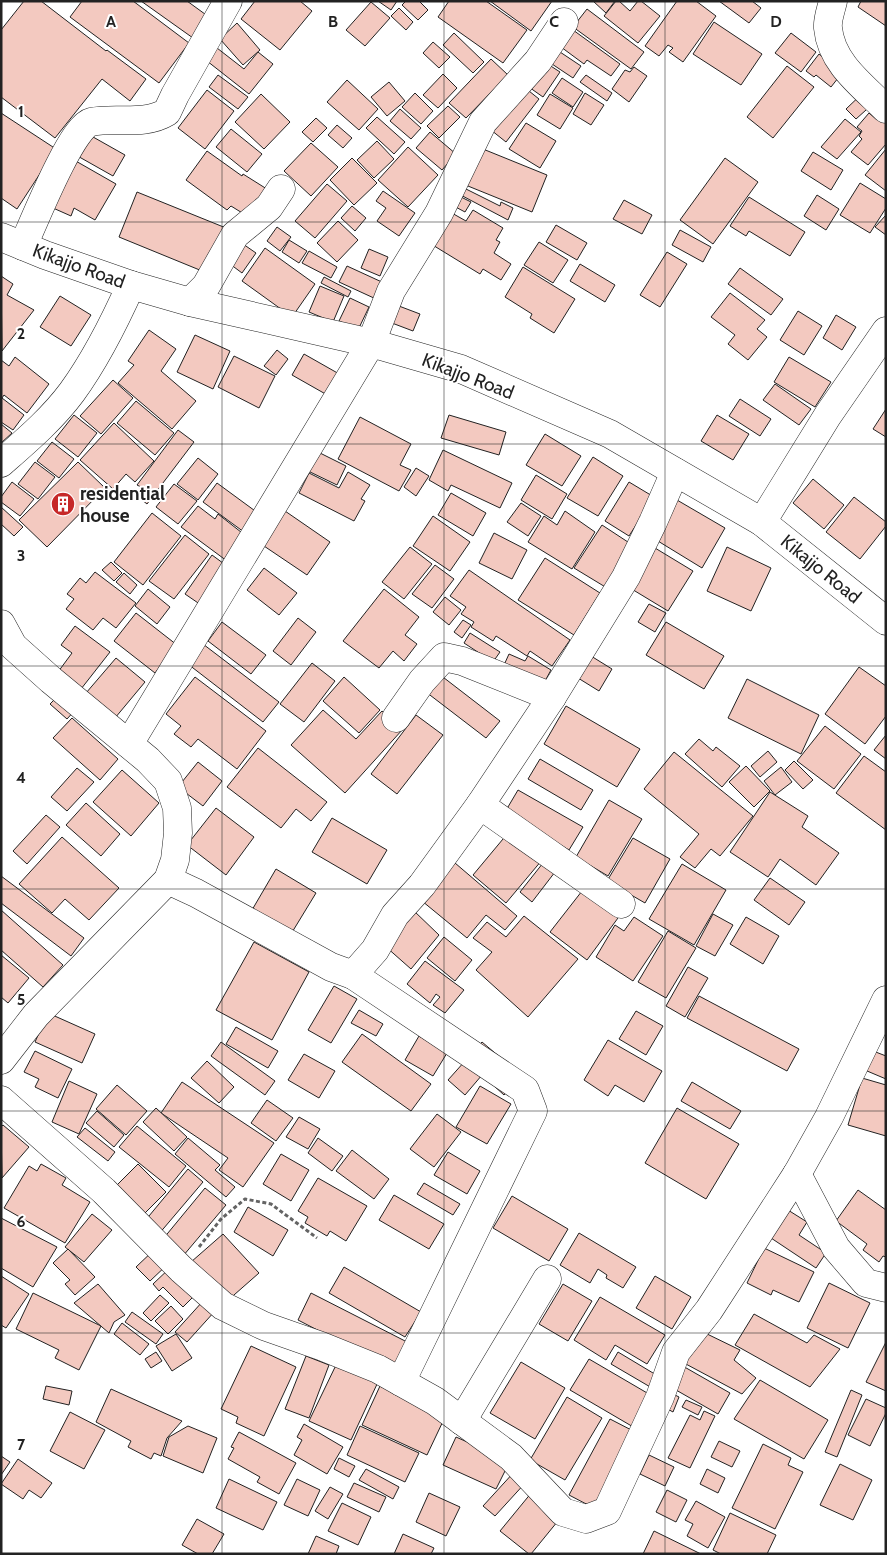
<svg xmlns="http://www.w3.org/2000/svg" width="887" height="1555" viewBox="0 0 887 1555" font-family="Cabin,sans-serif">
	<rect width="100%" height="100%" fill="#fff"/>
	<!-- building -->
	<g fill="#f3c9c0" stroke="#222">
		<polygon points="24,1 41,1 106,51 107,50 146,79 130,101 102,79 55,138 1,97 1,30"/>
		<polygon points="82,1 133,1 189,43 159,83 70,17"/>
		<polygon points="141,1 187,1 209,17 193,38"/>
		<polygon points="255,1 300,1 312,11 280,50 241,19"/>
		<polygon points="378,1 397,1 391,10"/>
		<polygon points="406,1 419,1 428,10 418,20 402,5"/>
		<polygon points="449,1 486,1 527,30 503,63 438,17"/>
		<polygon points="490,1 552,1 531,31"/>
		<polygon points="593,1 615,1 606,13"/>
		<polygon points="616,1 619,1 630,11 638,1 641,1 660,16 638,43 604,16"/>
		<polygon points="677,1 696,1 716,16 683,62 669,52 673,48 668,45 659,56 645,46"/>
		<polygon points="719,1 752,1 761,8 749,23"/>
		<polygon points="861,1 886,1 886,26 858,7"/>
		<polygon points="371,2 390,18 365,46 346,30"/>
		<polygon points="399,8 413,22 406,30 391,16"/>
		<polygon points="587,9 644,52 631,69 573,27"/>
		<polygon points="714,22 762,54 741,85 693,54"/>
		<polygon points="237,23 260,50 243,65 220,39"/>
		<polygon points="573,30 620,64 611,76 587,60 584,64 561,47"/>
		<polygon points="454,33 484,62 473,73 443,45"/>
		<polygon points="791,33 816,52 801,72 775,53"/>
		<polygon points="433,42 450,57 439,68 423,53"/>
		<polygon points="217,48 244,69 258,52 273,64 249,94 207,61"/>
		<polygon points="557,50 581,66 573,78 549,62"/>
		<polygon points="819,54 842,73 831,87 816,75 814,77 806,71"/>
		<polygon points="491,59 508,75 466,118 449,103"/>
		<polygon points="543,61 560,72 543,97 526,85"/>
		<polygon points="787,66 814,87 773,138 747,117"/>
		<polygon points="634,67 647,76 629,102 612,89 625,70 630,72"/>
		<polygon points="443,74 457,88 438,108 423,95"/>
		<polygon points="218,75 248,97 238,109 209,87"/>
		<polygon points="586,75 612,93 607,101 580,82"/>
		<polygon points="562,78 583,92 573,107 552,93"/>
		<polygon points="347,80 378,109 359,130 327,102"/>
		<polygon points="389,82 405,101 387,116 371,97"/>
		<polygon points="524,87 539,99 506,142 491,130"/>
		<polygon points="207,90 234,111 205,149 178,128"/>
		<polygon points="866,90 876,101 856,119 846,109"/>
		<polygon points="415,93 433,111 421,124 402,107"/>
		<polygon points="585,93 604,105 591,125 573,114"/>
		<polygon points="261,94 290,122 264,149 235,122"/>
		<polygon points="550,94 573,108 560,129 537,115"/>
		<polygon points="448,106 460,117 439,138 427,126"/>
		<polygon points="400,109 421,128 411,139 390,121"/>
		<polygon points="1,113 56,149 17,209 1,198"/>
		<polygon points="869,113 877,120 883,113 886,115 886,144 868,165 851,152 862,139 859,136 862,131 857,127"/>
		<polygon points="377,117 405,142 394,154 366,128"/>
		<polygon points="316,118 327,128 313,142 302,132"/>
		<polygon points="845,119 861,132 837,159 821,147"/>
		<polygon points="526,123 556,141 540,168 509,149"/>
		<polygon points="337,125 352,138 343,148 328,135"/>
		<polygon points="231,129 262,154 247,172 216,147"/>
		<polygon points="430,132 456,154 442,170 416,148"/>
		<polygon points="86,133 125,155 113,176 74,154"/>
		<polygon points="377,141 394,159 374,178 357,160"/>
		<polygon points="311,143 338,167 311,196 284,171"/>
		<polygon points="408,147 438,175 408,207 378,180"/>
		<polygon points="478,147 547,175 532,212 463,184"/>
		<polygon points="886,149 886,191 865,175"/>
		<polygon points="207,151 242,176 243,174 270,191 252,219 231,206 227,210 186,180"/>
		<polygon points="813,152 843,170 831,190 801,171"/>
		<polygon points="352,158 377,183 354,205 330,180"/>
		<polygon points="725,158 758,182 713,244 680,220"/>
		<polygon points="74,160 116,184 95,220 74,208 71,216 53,208"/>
		<polygon points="860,183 886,199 886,208 870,233 840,215"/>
		<polygon points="327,184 347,201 315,238 295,221"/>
		<polygon points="458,185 500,206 501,202 513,208 508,220 455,192"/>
		<polygon points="383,191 415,213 399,236 377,221 386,208 376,201"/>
		<polygon points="137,192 226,228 207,273 119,237"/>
		<polygon points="455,194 471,202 465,212 450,204"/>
		<polygon points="817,195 839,209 826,230 804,216"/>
		<polygon points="749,197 805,232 790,256 749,231 746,236 730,226"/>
		<polygon points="624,200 652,215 642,234 613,219"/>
		<polygon points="352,206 366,218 355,231 341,218"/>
		<polygon points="473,210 503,228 496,240 500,242 494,253 511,264 501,280 483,269 480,274 431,244 450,212 466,221"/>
		<polygon points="886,215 886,235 875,227"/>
		<polygon points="338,221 358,240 337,262 317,243"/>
		<polygon points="556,225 587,243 577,260 546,242"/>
		<polygon points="277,227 291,237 280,251 267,241"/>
		<polygon points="680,230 711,247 703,262 672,245"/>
		<polygon points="289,240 307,251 299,263 282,252"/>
		<polygon points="539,242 568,260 553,283 524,265"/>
		<polygon points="243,244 256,253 242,273 230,264"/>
		<polygon points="265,248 315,284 292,317 242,281"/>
		<polygon points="369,249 388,257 380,276 361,268"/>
		<polygon points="309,251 337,267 331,278 302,263"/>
		<polygon points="667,252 687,264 660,307 640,295"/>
		<polygon points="580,264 615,285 605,302 570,281"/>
		<polygon points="347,266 384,283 376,299 339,282"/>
		<polygon points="523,267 575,299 554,333 530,318 532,314 505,297"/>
		<polygon points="740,268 783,299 771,315 728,284"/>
		<polygon points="1,276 13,284 7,295 34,310 2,351"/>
		<polygon points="324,277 351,291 348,297 321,283"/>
		<polygon points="320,286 344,296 333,322 309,312"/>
		<polygon points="730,293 765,320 757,329 767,337 748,360 728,344 735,335 711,317"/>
		<polygon points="60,296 91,315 71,346 40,327"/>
		<polygon points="350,298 369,307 358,330 339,321"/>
		<polygon points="391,303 420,314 413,331 384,320"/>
		<polygon points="798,311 822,326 804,355 780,340"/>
		<polygon points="836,315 856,327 842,350 823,338"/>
		<polygon points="149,330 176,349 161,371 196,401 172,429 118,383 134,365 128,361"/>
		<polygon points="195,335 230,351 213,389 177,372"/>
		<polygon points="277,350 288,359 276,375 264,366"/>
		<polygon points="304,354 341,375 329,396 292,375"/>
		<polygon points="234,356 275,376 259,408 218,387"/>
		<polygon points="15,357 49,384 27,413 4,395 2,398 24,415 13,430 1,422 1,360 9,366"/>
		<polygon points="789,357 831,382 815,407 774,382"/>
		<polygon points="113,380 133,398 101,434 80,416"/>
		<polygon points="775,384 811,409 799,425 763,400"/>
		<polygon points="740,399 771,419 760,436 729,416"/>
		<polygon points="136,401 174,433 155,455 117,423"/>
		<polygon points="886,409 886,437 873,429"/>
		<polygon points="74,415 97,433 78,457 55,439"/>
		<polygon points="449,415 506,432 499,455 441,438"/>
		<polygon points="717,415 749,434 733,460 701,441"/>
		<polygon points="360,417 411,444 400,465 411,470 399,491 338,459"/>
		<polygon points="114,423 154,461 135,482 126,474 113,489 80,460"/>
		<polygon points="1,424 12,433 1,443"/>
		<polygon points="178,430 194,442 147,504 136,495 141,487 137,485"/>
		<polygon points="545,434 581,456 562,486 526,465"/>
		<polygon points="52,442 74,459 59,478 37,461"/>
		<polygon points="443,450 512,483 500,508 451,485 448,491 429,480"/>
		<polygon points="316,451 346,466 337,485 306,470"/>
		<polygon points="593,457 623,476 598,516 567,498"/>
		<polygon points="198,458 218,474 198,500 177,484"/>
		<polygon points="35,462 55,477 38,499 18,484"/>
		<polygon points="78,462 105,488 47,547 19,520"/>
		<polygon points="416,468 429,476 416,496 404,487"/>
		<polygon points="348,472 370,485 361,499 365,501 354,521 299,493 309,473 339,488"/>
		<polygon points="536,475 567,494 552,519 521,500"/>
		<polygon points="813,479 844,505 824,529 793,503"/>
		<polygon points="12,482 34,499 20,516 1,502 1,497"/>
		<polygon points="629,482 654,497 629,536 605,521"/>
		<polygon points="217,483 262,516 248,535 203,502"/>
		<polygon points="174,484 197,501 178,524 156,507"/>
		<polygon points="451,493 486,513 473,536 438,515"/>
		<polygon points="854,497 886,522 886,526 860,559 826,532"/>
		<polygon points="677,500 725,528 702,568 653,538"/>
		<polygon points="521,503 541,516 528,536 507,522"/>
		<polygon points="198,506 215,519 218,514 246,536 227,561 181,527"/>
		<polygon points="1,507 23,527 14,536 1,524"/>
		<polygon points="285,511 330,542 307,575 261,544"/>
		<polygon points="565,511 595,532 572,569 528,542 544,516 557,525"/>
		<polygon points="152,513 181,536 143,585 114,562"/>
		<polygon points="433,516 470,542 450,571 413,546"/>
		<polygon points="602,525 634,546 607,588 574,568"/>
		<polygon points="494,533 527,550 512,579 479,563"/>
		<polygon points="185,535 209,554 174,599 149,581"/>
		<polygon points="410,547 432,564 404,599 382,582"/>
		<polygon points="727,547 771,568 751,611 707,591"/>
		<polygon points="655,548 693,571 668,611 630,588"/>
		<polygon points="212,555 231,569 204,607 185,594"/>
		<polygon points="545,558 600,593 574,635 518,600"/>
		<polygon points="111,562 122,573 114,581 102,570"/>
		<polygon points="435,565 454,579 432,608 412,594"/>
		<polygon points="264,568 297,593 279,615 247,590"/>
		<polygon points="469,570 570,640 552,666 530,651 527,656 496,636 493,641 471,627 474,622 461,614 466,607 450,596"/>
		<polygon points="95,572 136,603 116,628 103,618 93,630 66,609 74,599 67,594 80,578 86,583"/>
		<polygon points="124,573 137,585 130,594 116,582"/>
		<polygon points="148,589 170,607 157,624 135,606"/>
		<polygon points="384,589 419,617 405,635 417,644 404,661 393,651 379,668 343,641"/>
		<polygon points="445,597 461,610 449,625 433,612"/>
		<polygon points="649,604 666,613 655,632 638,622"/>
		<polygon points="136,613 177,645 155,673 114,641"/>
		<polygon points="298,618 316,632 291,665 273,651"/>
		<polygon points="463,620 471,625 462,638 454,632"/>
		<polygon points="222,622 266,655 251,674 208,641"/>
		<polygon points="666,622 724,656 704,689 646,655"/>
		<polygon points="75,626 110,652 81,689 58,672 72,653 61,645"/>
		<polygon points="470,633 500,652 493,662 464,643"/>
		<polygon points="199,641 279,702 263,722 184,661"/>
		<polygon points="509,654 525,661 528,656 551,670 545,681 504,665"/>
		<polygon points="591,656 612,669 599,691 578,678"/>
		<polygon points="116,658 145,682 115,718 86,693"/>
		<polygon points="312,663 335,681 304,722 280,704"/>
		<polygon points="859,667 886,686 886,716 865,744 825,714"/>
		<polygon points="439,674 500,721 486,738 426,692"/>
		<polygon points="195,677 266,731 237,769 198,739 191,747 174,734 181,726 166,714"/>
		<polygon points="344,677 380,710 359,733 323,701"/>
		<polygon points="747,679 819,715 801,754 728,718"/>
		<polygon points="60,694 76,709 67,719 50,704"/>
		<polygon points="566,706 640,749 617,787 544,744"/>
		<polygon points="323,710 356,739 382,711 403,729 345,793 291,745"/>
		<polygon points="416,715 443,735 397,794 371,774"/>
		<polygon points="72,718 118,759 100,780 53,738"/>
		<polygon points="825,726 861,754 834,789 797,761"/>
		<polygon points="886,735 886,759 874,750"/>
		<polygon points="699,739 713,751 716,747 740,766 722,787 685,754"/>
		<polygon points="258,748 327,802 311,821 296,809 281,828 227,787"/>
		<polygon points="768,751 777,762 760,777 751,766"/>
		<polygon points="674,752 753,816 720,856 711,849 695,868 680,857 699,834 644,789"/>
		<polygon points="864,756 886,772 886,830 836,793"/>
		<polygon points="540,759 593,790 581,810 528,779"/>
		<polygon points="794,761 813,780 803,789 785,770"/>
		<polygon points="198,762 222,781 203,806 178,787"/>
		<polygon points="746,766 770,791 754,807 729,782"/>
		<polygon points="781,767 792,782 775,795 764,781"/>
		<polygon points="77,768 94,782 67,811 51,797"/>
		<polygon points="122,770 159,803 131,836 93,802"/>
		<polygon points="518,790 583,827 569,850 505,812"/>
		<polygon points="770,792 808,816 802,827 839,853 816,885 780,859 768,877 730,852"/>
		<polygon points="609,800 642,819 608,876 576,857"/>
		<polygon points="86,803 120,834 101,856 66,825"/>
		<polygon points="216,808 254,837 226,875 187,845"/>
		<polygon points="46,815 60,827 27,864 13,851"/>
		<polygon points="332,818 387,850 367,884 312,852"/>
		<polygon points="508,833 542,860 506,903 473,875"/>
		<polygon points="62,837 119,888 89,920 65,899 52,913 19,884"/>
		<polygon points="633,838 670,859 645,903 607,881"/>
		<polygon points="455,863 517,916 505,930 486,915 467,938 422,901"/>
		<polygon points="543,863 555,872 532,902 520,892"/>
		<polygon points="682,864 726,890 694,945 649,919"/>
		<polygon points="276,869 316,893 291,934 252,910"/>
		<polygon points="1,876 84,938 71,956 1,903"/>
		<polygon points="770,878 805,902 789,925 754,900"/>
		<polygon points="582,891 618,918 587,960 550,932"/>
		<polygon points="1,910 63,965 43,987 1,950"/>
		<polygon points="413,910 439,935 411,969 385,946"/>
		<polygon points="713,914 733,925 715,956 696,946"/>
		<polygon points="524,916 578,959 528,1017 476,970 492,952 473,938 487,922 506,937"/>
		<polygon points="634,917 663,936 633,981 596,957 615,925 624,931"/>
		<polygon points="746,917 779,936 763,964 730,944"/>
		<polygon points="668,931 696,948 666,998 638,982"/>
		<polygon points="444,937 472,960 455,981 427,958"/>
		<polygon points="254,942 309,972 272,1040 216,1010"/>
		<polygon points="1,955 29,978 8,1003 1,997"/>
		<polygon points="425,961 464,990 445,1013 433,1005 440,997 436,994 430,1003 407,984"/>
		<polygon points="688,967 708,978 685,1017 666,1006"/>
		<polygon points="334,986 357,999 331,1043 308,1030"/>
		<polygon points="699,996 799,1049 787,1071 687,1018"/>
		<polygon points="359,1010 383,1024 376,1036 351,1023"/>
		<polygon points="636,1011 663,1026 646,1055 619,1039"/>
		<polygon points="48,1013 95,1034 82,1063 35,1042"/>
		<polygon points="236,1027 278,1051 268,1068 226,1044"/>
		<polygon points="362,1034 431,1084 411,1111 342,1062"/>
		<polygon points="419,1036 447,1053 433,1076 405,1060"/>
		<polygon points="608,1040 662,1071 644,1102 615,1085 608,1096 584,1080"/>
		<polygon points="221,1042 275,1081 265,1095 211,1056"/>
		<polygon points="482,1042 521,1075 504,1095 482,1075 465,1095 448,1080"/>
		<polygon points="868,1049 886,1056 886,1079 860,1068"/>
		<polygon points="35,1051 72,1069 58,1098 35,1087 39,1079 24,1072"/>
		<polygon points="304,1054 335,1071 319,1098 288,1080"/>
		<polygon points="207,1061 234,1087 219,1103 191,1078"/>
		<polygon points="862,1078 886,1085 886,1136 848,1125"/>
		<polygon points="69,1081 97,1094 79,1134 52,1122"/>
		<polygon points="182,1082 274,1143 243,1187 219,1170 228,1158 161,1113"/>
		<polygon points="692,1082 741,1111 730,1129 681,1101"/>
		<polygon points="117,1085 147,1111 126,1135 96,1109"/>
		<polygon points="480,1086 511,1104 487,1144 456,1127"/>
		<polygon points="267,1100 293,1118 276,1141 251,1123"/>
		<polygon points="156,1108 187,1137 174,1151 143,1122"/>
		<polygon points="677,1108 739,1144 706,1199 645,1163"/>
		<polygon points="97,1111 124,1135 114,1147 86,1123"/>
		<polygon points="437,1114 461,1132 434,1167 410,1149"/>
		<polygon points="299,1117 320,1129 308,1149 286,1137"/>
		<polygon points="3,1125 29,1147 2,1178 1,1127"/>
		<polygon points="137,1126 186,1166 169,1187 119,1147"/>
		<polygon points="85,1128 115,1152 108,1161 77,1137"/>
		<polygon points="188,1138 220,1165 215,1170 235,1187 226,1197 175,1154"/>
		<polygon points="318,1138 343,1156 332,1171 308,1153"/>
		<polygon points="352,1150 389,1179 374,1199 336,1171"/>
		<polygon points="448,1152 480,1171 467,1194 434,1175"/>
		<polygon points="281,1154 309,1170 291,1201 263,1184"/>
		<polygon points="41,1164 66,1178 62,1185 90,1202 65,1243 4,1208 29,1166 37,1171"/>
		<polygon points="138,1164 166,1192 143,1215 115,1187"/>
		<polygon points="188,1169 203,1182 158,1235 144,1222"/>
		<polygon points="318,1178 367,1206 346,1241 330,1231 327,1236 305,1223 308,1217 298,1211"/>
		<polygon points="424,1183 460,1204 453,1215 417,1194"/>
		<polygon points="205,1188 226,1205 183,1256 163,1239"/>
		<polygon points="858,1190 886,1210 886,1257 883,1256 879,1262 863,1250 867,1244 836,1221"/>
		<polygon points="394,1195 444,1224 429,1249 379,1220"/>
		<polygon points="512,1196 568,1229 549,1261 493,1228"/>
		<polygon points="780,1205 807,1222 799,1235 826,1253 816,1268 762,1232"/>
		<polygon points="248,1207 288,1230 273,1256 234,1232"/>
		<polygon points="92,1214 112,1230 84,1262 65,1247"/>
		<polygon points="1,1218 57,1247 33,1287 1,1268"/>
		<polygon points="579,1233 636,1267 623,1288 606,1278 607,1275 598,1269 590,1283 560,1265"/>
		<polygon points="223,1234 259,1273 226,1302 191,1262"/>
		<polygon points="764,1248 814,1272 799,1302 773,1290 771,1295 747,1283"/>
		<polygon points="68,1249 95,1277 75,1295 65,1284 70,1280 53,1263"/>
		<polygon points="155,1249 169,1263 150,1281 136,1267"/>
		<polygon points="172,1266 198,1292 183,1307 163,1287 159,1291 153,1284"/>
		<polygon points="344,1267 421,1312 405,1337 329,1293"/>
		<polygon points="1,1276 29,1294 6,1328 1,1325"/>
		<polygon points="655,1276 691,1297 672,1329 636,1308"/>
		<polygon points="829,1283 870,1303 848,1348 807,1328"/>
		<polygon points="98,1284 125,1315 114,1322 109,1333 74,1303"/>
		<polygon points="563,1284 592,1301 568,1341 539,1324"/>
		<polygon points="33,1293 101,1326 79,1370 55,1358 59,1350 16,1329"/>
		<polygon points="311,1293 409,1343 395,1370 298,1320"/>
		<polygon points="160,1295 169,1303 151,1321 143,1313"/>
		<polygon points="600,1297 665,1335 647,1364 615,1345 606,1360 574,1340"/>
		<polygon points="203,1301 215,1311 187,1342 175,1332"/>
		<polygon points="171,1306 183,1319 168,1334 155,1321"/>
		<polygon points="132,1312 163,1334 156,1344 125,1322"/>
		<polygon points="754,1314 807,1343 814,1335 840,1349 810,1387 735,1345"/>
		<polygon points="122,1323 149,1344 140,1355 114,1334"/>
		<polygon points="703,1332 740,1350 734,1360 756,1378 742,1394 684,1363"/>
		<polygon points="176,1334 192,1358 172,1371 156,1346"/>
		<polygon points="886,1342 886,1391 866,1382"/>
		<polygon points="251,1346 296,1367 264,1436 236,1423 238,1417 221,1409"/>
		<polygon points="156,1352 162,1361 151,1368 145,1359"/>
		<polygon points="618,1352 658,1376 652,1388 611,1364"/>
		<polygon points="306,1356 329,1365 309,1418 285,1409"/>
		<polygon points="589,1359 654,1397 635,1428 570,1390"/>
		<polygon points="521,1362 565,1388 535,1439 490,1413"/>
		<polygon points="337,1363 378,1382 351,1440 309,1421"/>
		<polygon points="681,1365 730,1393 718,1414 669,1386"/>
		<polygon points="760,1380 828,1420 804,1459 734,1419"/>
		<polygon points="46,1386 72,1391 69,1405 43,1399"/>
		<polygon points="380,1386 445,1417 427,1455 362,1425"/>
		<polygon points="111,1389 182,1421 167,1438 161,1456 154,1453 151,1459 128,1447 131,1441 96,1422"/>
		<polygon points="851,1390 862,1395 837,1457 825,1452"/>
		<polygon points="671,1393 679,1397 673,1412 664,1407"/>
		<polygon points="567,1397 602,1418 565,1480 530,1460"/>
		<polygon points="866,1399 886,1408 886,1413 870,1446 848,1435"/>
		<polygon points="686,1400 702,1407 698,1415 682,1407"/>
		<polygon points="704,1411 715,1416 690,1468 668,1458 690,1415 700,1420"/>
		<polygon points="70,1412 105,1430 84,1469 50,1451"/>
		<polygon points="610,1419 641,1435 604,1503 596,1500 592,1507 569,1495"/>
		<polygon points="304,1424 343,1447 327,1474 294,1455 302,1440 297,1437"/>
		<polygon points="188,1426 217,1438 203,1473 163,1456 169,1437"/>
		<polygon points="360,1426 419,1453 405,1482 347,1455"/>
		<polygon points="239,1432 296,1463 279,1494 257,1482 260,1477 228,1459 234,1448 231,1447"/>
		<polygon points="456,1437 510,1461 496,1489 443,1465"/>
		<polygon points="719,1441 740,1451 732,1467 711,1457"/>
		<polygon points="763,1444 791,1458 788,1465 803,1472 775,1529 732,1508"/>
		<polygon points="649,1455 674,1467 665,1486 640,1474"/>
		<polygon points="1,1456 10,1462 1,1475"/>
		<polygon points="339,1458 355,1466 349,1477 334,1469"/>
		<polygon points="18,1459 52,1483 41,1498 29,1490 23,1499 1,1484"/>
		<polygon points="840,1464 872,1480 853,1520 820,1505"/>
		<polygon points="366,1469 399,1487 393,1499 359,1480"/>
		<polygon points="707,1469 725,1478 718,1493 700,1484"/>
		<polygon points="515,1471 527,1481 495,1516 483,1506"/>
		<polygon points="229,1479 277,1502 263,1530 216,1508"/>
		<polygon points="297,1479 320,1490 308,1516 284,1505"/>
		<polygon points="354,1483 386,1497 379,1512 347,1497"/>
		<polygon points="330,1487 343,1494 328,1519 315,1511"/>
		<polygon points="667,1490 687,1500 676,1522 656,1512"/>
		<polygon points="532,1492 562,1516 531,1554 529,1554 500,1531"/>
		<polygon points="429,1493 460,1507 446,1536 416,1522"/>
		<polygon points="696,1501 725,1517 708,1548 687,1536 693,1524 685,1520"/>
		<polygon points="342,1503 371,1517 358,1545 328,1531"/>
		<polygon points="730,1513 776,1535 767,1554 721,1554 713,1550"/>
		<polygon points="197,1519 224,1534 212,1554 198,1554 182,1545"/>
		<polygon points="654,1531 701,1554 643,1554"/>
		<polygon points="403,1534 434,1548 431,1554 394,1554"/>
		<polygon points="316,1536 339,1546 336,1554 308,1554"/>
	</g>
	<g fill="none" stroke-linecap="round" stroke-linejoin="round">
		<!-- minor casing -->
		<g stroke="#222" stroke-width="29">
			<g id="minor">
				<path d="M833 1C831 10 827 20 828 28 831 63 863 86 886 109"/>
				<polyline points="1,237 45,255 131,285 190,302 371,343 461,369 610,434 762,522 886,621"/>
				<path d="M23 246C33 224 72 126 91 122 116 117 144 126 167 112L175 95 228 1"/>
				<polyline points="190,302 206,286 235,235 269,207 281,189"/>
				<path d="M1 463C26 441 52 419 72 392 96 359 114 323 131 285"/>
				<polyline points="762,522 828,415 886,331"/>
				<polyline points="1,624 13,646 51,680 148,760 168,781 177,808 178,833 175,860 168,880 36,1015 1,1060"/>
				<polyline points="396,718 422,681 444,657 462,661 552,697"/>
				<polyline points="129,744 371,343 391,291 439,213 483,122 538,61 564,22"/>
				<polyline points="480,805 621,904"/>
				<polyline points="168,880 196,893 331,967 353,975 375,950 395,915 422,885 480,805 552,697 626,577 653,522 675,472"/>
				<polyline points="353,975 525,1090 533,1111 401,1382"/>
				<polyline points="1,1100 104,1191 181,1269 223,1306 264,1326 321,1346 378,1369 435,1401 511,1457 563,1512 586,1519 607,1511 660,1397 676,1352 709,1310 797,1174 829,1117 886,1000"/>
				<polyline points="797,1174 836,1248 866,1283 886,1288"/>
				<polyline points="462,1421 547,1279"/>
			</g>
		</g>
		<!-- path -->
		<polyline stroke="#646464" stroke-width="3" stroke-dasharray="4 2.5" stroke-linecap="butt" points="199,1247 221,1219 245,1199 271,1204 317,1238"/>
		<!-- minor -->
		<use href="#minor" stroke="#fff" stroke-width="28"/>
	</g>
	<!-- grid -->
	<path fill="none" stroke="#222" stroke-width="1" stroke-opacity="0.55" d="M222 1V1554M444 1V1554M665 1V1554M1 222H886M1 444H886M1 666H886M1 889H886M1 1111H886M1 1333H886"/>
	<!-- icons -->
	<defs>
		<g id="building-disc" transform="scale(1.25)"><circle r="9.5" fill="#c62828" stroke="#fff"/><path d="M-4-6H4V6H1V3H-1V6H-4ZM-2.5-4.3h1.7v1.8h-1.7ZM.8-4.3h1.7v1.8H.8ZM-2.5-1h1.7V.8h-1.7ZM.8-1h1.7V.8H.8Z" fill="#fff"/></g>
	</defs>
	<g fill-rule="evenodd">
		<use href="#building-disc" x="63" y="504"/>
	</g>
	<g text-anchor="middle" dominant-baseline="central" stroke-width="4" stroke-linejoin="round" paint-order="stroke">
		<!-- street labels -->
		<g font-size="19" fill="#222" stroke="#fff">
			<text transform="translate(79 266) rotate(20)">Kikajjo Road</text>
			<text transform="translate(468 376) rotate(21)">Kikajjo Road</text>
			<text transform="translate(821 569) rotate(39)">Kikajjo Road</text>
		</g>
		<!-- poi labels -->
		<g font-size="19" font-weight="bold" fill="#222" stroke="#fff" text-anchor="start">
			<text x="80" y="493">residential<tspan x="80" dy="22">house</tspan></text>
		</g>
	</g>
	<g font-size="16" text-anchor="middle" font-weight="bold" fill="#222" stroke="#fff" stroke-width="4" stroke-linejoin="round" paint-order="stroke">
		<text x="111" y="27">A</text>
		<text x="333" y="27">B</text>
		<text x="554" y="27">C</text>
		<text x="776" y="27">D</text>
		<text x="21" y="117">1</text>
		<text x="21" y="339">2</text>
		<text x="21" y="561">3</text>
		<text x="21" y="783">4</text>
		<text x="21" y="1005">5</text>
		<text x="21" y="1227">6</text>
		<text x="21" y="1450">7</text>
	</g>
	<!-- border -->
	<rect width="887" height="1555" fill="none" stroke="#222222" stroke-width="5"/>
</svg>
